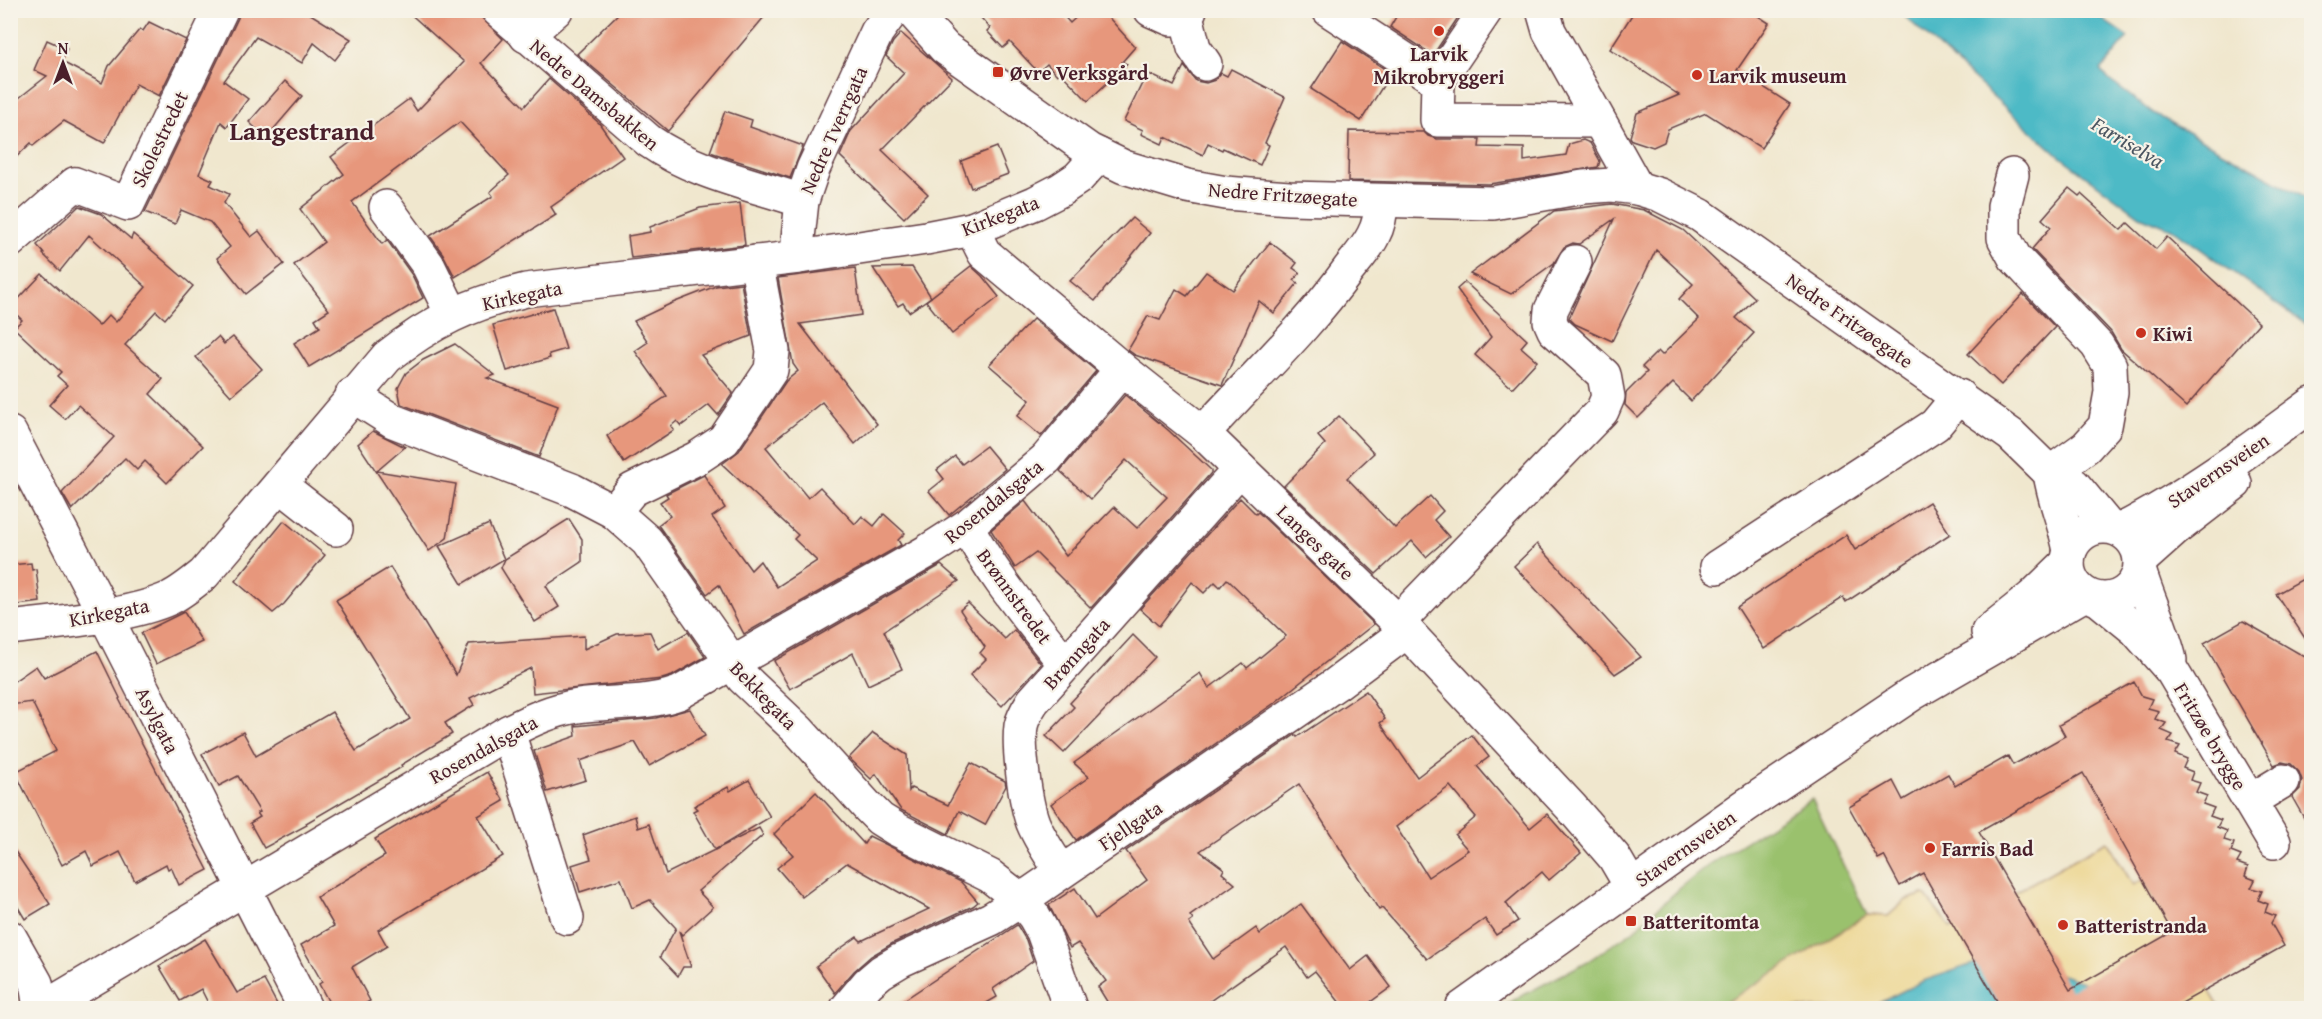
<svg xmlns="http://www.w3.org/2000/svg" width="2322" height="1019" viewBox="0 0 2322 1019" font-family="'Gentium Book Plus',serif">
	<rect width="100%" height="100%" fill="#f7f3e8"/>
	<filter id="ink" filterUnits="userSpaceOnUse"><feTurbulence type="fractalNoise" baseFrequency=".0167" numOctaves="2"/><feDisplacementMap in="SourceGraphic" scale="12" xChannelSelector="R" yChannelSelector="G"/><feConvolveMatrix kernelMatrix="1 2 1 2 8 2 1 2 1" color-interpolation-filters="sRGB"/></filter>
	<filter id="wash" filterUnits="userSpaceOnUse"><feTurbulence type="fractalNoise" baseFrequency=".008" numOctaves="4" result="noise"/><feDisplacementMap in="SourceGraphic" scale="24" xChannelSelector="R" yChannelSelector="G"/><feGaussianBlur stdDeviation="1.35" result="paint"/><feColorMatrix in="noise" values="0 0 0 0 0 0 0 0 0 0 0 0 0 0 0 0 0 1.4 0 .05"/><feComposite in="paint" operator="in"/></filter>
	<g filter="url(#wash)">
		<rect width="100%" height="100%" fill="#f0e7ce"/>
		<!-- green -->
		<polygon fill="#9ac16d" stroke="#72704c" stroke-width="1.5" points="1812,799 1867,915 1717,1008 1503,1008 1512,1001 1588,961 1633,931 1679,889 1710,864"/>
		<!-- sand -->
		<polygon fill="#eeda9e" stroke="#9c7c64" stroke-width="1.5" points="2107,841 2133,885 2142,880 2220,1008 2131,1008 2118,999 1923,981 1869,1008 1717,1008 1867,915 1888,916 1906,900 1924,894 1951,928"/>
		<!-- water -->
		<g fill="#4dbac6" stroke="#4c6c78" stroke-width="1.5">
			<polygon points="1899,11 2090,11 2128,37 2101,70 2109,80 2155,114 2311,201 2311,328 2174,230 2140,216 2058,155"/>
			<path d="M2020 962C2057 973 2100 984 2131 1008H1869L1923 981 1973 964Z"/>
		</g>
		<g id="blocks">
			<!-- building -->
			<g fill="#e7977b" fill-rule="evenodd">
				<polygon points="239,10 304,10 351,39 335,60 314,43 302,63 256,37 224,81 248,99 227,127 221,122 199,174 213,180 210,185 229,194 224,203 251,237 259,231 284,264 246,294 217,258 230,247 210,222 181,210 175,224 145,212 238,18"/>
				<polygon points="406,10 474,10 503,39 481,63 524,107 549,79 599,123 623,157 551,207 556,215 455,277 443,254 430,236 493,196 490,192 509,175 460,122 352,202 382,244 387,240 412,275 423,298 309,367 294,343 320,327 315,319 329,310 294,265 324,242 300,209 344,174 331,157 409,99 417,111 464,62"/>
				<polygon points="622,10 770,10 668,131 577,54"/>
				<polygon points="974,10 1058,10 1070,23 1084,10 1102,10 1135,47 1122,62 1127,64 1088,101 1060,72 1057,75 1047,64 1038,72 1010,42 1003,48 987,31 990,28"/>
				<polygon points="1400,10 1463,10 1433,55 1390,27"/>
				<polygon points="1635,10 1749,10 1769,23 1737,70 1790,104 1761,148 1706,113 1668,129 1664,142 1653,147 1632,140 1630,137 1637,113 1679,95 1610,49"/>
				<polygon points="149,22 186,40 159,96 136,84 104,143 64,121 33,146 31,143 10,163 10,105 47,76 34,70 47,40 67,49 60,66 64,63 102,83 109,66 140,29 143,31"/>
				<polygon points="901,33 952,78 882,150 928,194 904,218 840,156 851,131 904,73 886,56 893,42"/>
				<polygon points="1342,41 1391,73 1361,121 1311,89"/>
				<polygon points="1184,66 1196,81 1206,83 1215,80 1221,73 1227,76 1231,69 1285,97 1265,143 1269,145 1260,165 1223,148 1222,150 1208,143 1203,155 1165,137 1162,144 1141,134 1143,130 1124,121 1147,73 1174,86"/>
				<polygon points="285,81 302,96 266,138 249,122"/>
				<polygon points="725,111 752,120 750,127 803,146 790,178 710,152"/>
				<polygon points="1349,131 1424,132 1428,136 1437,139 1480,139 1479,147 1524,148 1524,161 1566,155 1569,144 1583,140 1590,143 1600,161 1598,167 1489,184 1348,181"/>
				<polygon points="997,147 1008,174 971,188 961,161"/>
				<polygon points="2069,188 2079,196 2081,194 2121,230 2128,223 2156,249 2167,237 2259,323 2186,407 2121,349 2111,332 2032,249 2051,227 2042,219"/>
				<polygon points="740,203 745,245 631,258 628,236 650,232 650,227 700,208"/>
				<polygon points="1612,204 1644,210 1683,230 1755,298 1736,318 1754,333 1691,401 1673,383 1638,418 1625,405 1626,393 1647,372 1642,367 1658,351 1662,355 1699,319 1679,299 1693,284 1656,250 1612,341 1575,324 1569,318 1614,219 1579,244 1573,243 1564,247 1554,263 1511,294 1470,274 1554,211"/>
				<polygon points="79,206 101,214 131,239 133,234 193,286 165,319 156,311 125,345 163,379 150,394 203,446 167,483 145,461 137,470 125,458 72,510 62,493 114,437 78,405 65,419 49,405 67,385 57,376 61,372 14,328 22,320 10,308 42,274 99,326 109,315 116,322 146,287 89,235 60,271 43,254 44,253 37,245"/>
				<polygon points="1132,218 1150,233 1095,301 1070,281"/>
				<polygon points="1270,242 1297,263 1293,268 1300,273 1294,280 1298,283 1274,313 1259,301 1222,385 1135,355 1128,350 1148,316 1160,320 1176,289 1187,296 1206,272 1233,290"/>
				<polygon points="971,266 982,276 999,297 952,334 926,301"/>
				<polygon points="912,267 931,297 909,312 903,303 898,306 873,268"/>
				<polygon points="855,268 861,315 800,324 877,424 855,444 822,402 766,447 808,498 820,487 855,524 862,516 874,526 884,514 905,533 898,540 901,545 744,634 719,585 707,594 658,525 670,516 660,502 668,497 666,494 704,475 725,508 712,517 751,570 760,561 777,587 817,561 794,539 798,535 722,464 739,451 786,381 798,371 793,364 778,278"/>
				<polygon points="1465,282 1527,340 1521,347 1537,361 1512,388 1475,355 1491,337 1457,289"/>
				<polygon points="741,283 751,336 701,355 733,393 718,415 709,405 681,426 677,421 671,426 674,430 624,463 607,436 667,396 635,351 648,342 634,321 670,304 716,286"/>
				<polygon points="2023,294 2055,327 2001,385 1968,354"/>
				<polygon points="553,308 566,349 549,354 550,358 507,371 493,325"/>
				<polygon points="1033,319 1096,371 1041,436 1017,416 1030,400 989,365"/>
				<polygon points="218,337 224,344 233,337 262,369 231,396 196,357"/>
				<polygon points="455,344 495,375 487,378 558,405 539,457 401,404 398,388 406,373 423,360"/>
				<polygon points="1125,395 1168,430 1211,470 1211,473 1091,608 1036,553 1015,568 991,530 1025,501 1066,556 1114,507 1137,528 1167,497 1126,460 1091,499 1060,471"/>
				<polygon points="1339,416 1374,453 1347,478 1395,528 1430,496 1443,511 1434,520 1449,537 1426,557 1412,541 1376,574 1284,486 1325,444 1318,436"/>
				<polygon points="373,431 405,447 377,471 456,484 447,538 429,551 358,444"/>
				<polygon points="986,446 1005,469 949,515 929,491 944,479 937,470 955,456 962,464"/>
				<polygon points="1240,498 1256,514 1258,512 1374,624 1273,704 1076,840 1051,804 1089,777 1074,763 1200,673 1209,688 1243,663 1247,668 1286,636 1227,579 1220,587 1215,582 1204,593 1192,582 1159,626 1140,609"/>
				<polygon points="1929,502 1950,534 1846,602 1843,597 1764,649 1737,607 1846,535 1855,550"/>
				<polygon points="569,519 582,539 582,562 546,586 559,607 535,622 501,568 505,559"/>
				<polygon points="284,521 325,555 284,604 273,613 235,581"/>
				<polygon points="489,524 504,559 462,584 439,546"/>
				<polygon points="1537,544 1641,657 1615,674 1514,566"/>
				<polygon points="31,563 32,570 36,569 40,602 10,606 10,565"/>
				<polygon points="941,565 959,581 884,631 902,669 868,685 853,653 790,689 774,661"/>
				<polygon points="390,567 456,675 469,644 584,636 584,649 617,634 650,632 658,649 688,632 705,657 672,676 662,679 533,693 531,668 470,698 474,705 445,723 452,734 401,765 402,767 306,823 307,825 264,848 250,823 260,817 257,813 260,812 238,776 219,786 202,754 243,732 256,756 332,712 356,751 410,719 336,600"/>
				<polygon points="2312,574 2312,649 2276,594"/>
				<polygon points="968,603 1005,639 1014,630 1041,664 1002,706 970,675 986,659 980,653 985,647 960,610"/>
				<polygon points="184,612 202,642 156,664 141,633"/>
				<polygon points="2243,621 2312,661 2312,832 2292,797 2300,789 2302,780 2299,772 2291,764 2282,762 2274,765 2204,643"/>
				<polygon points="1133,635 1155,657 1064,753 1046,736 1074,707 1070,703"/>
				<polygon points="97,651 120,698 119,699 208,870 179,885 171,867 168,869 166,864 135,881 120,852 93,866 86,851 62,865 15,772 56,751 32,702 10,705 10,684 36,666 44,678"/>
				<path d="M2134 682 2142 696 2152 699 2148 708 2159 711 2155 719 2166 723 2161 730 2173 735 2168 742 2180 746 2175 754 2187 759 2183 768 2193 772 2190 780 2200 783 2196 792 2207 796 2203 804 2214 808 2210 816 2221 820 2217 827 2227 831 2224 840 2234 843 2231 852 2241 856 2237 863 2248 867 2245 876 2255 880 2251 888 2262 891 2258 900 2268 904 2265 912 2275 916 2271 923 2284 946 2173 1008H2001L1923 873 1900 886 1884 856 1878 859 1849 807 1893 781 1903 800 1948 774 1955 786 2008 756 2013 765 2065 736 2059 725ZM2083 773 2172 932 2070 990 1979 832Z"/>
				<path d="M1366 691 1385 719 1380 723 1417 777 1472 735 1489 757 1477 766 1530 828 1547 814 1581 853 1549 880 1542 872 1506 903 1518 921 1496 935 1485 919 1427 959 1382 908 1379 910 1299 784 1200 851 1224 869 1222 873 1235 884 1190 916 1193 920 1189 923 1213 959 1256 928 1260 934 1301 904 1350 970 1368 956 1391 987 1362 1008H1344L1315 971 1307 977 1286 947 1200 1008H1111L1098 987 1106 981 1078 943 1070 948 1049 905 1075 888 1095 919 1147 880 1126 851 1295 735 1297 737ZM1450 786 1476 817 1455 835 1468 850 1428 877 1396 827Z"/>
				<polygon points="690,709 705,736 649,766 635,742 580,761 586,780 547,792 534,751 576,736 575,726 656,718"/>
				<polygon points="873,733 907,755 909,791 911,788 948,805 971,763 1005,781 1006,786 985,825 959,811 948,834 901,810 876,774 871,779 849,758"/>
				<polygon points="487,772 504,801 478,816 503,856 378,930 387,946 352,967 370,1001 357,1008 332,1008 319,984 322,982 301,945 334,926 317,897 385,856 375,839"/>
				<polygon points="749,780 770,817 715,850 693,811 697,809 694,806 728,787 730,791"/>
				<polygon points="816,792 864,844 869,836 961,882 978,902 973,906 893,943 871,956 854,971 835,993 816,966 857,937 861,941 929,909 847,863 802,897 777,868 793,855 774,834"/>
				<polygon points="635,816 638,828 649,824 666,874 759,828 763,835 698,891 713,907 682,935 679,931 691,967 683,967 678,976 660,957 676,928 650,900 632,908 621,879 580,892 572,865 591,859 583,835"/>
				<polygon points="10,844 50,904 25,919 10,894"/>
				<polygon points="1017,925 1026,940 1033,961 993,989 997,997 978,1008 892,1008"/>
				<polygon points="205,939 237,993 264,980 279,1008 207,1008 210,1007 201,989 180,1001 159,966"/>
			</g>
		</g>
	</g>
	<g filter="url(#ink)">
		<use href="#blocks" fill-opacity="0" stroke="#633d43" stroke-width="1.5"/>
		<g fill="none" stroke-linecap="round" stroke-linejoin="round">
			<!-- minor casing -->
			<g stroke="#633d43" stroke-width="36">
				<g id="minor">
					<path d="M498 10 649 141C693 172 751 184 802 201"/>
					<polyline points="1151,10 1171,19 1186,15 1190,10"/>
					<polyline points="1329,10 1438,81"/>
					<polyline points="1486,10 1438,81 1437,120 1599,121"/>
					<polyline points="1543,10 1549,31 1637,188"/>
					<polyline points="1186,15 1194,48 1205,64"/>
					<polyline points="526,36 556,10"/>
					<polyline points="2012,175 2004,206 2004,238 2015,258 2097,345 2110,366 2111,392 2105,426 2086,447 2050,473"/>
					<polyline points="386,207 428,265 452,314"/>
					<polyline points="972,229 984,253 1122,369 1203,433 1398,622 1571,807 1614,857 1631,886"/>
					<polyline points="10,241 75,184 128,204 221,10"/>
					<polyline points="799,257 798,238 802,201 813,169 877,32 893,10"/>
					<polyline points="352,395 393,421 572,490 614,512 647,541 743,678 799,731 867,806 880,819 896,829 990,876 1021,900 1034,916 1043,932 1070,1008"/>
					<polyline points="10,433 105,615 305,1008"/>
					<path d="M1203 433C1252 379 1306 329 1349 269 1357 259 1367 248 1373 236 1379 225 1381 213 1381 201"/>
					<polyline points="280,485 336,529"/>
					<polyline points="614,512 632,490 697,458 724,440 771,370 773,351 756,262"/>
					<path d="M967 526C991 573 1025 613 1057 654L1067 662"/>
					<polyline points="1717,567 1935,425 1959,396"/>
					<path d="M2140 573C2149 602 2163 630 2170 660"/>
					<polyline points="2098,599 2136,630 2172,671 2274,842"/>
					<polyline points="1398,622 1602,411 1608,397 1604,375 1554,330 1550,321 1551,310 1575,262"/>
					<path d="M10 628C56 622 129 617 170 598 182 592 193 583 204 574L387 357C432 321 470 304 526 290L799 257 926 238 972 229 1035 203 1060 190 1078 178 1099 155"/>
					<polyline points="508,732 567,918"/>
					<polyline points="2250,801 2283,781"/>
					<path d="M1061 871C1051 856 1040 840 1033 823 1025 802 1018 748 1021 726 1023 716 1028 709 1033 701L1240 469"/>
					<polyline points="10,937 36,983 40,1008"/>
					<path d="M44 1008 508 732C531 720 552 710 578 706 611 701 646 705 679 693L928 551 967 526 1046 459 1122 369"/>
					<polyline points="847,1008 868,983 881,972 901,960 991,919 1021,900 1336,684 1407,631"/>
				</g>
			</g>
			<!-- major casing -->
			<g stroke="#633d43" stroke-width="36">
				<g id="major">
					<polyline points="911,10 945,48 1089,150 1124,167 1187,186 1226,193 1289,198 1493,203 1583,187 1612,185 1637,188 1660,195 1700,215 2011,435 2050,473 2074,485 2108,526"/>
					<path d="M2050 473C2054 501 2065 523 2070 551"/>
					<circle cx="2104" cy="563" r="36"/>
					<path d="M2121 530C2189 495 2251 449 2312 404"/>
					<polyline points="2141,560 2178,527 2235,483"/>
					<polyline points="1988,632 2032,597 2068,562"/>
					<polyline points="1462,1008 1745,806 1912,694 2085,594"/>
				</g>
			</g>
			<!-- minor -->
			<use href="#minor" stroke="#fff" stroke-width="33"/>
			<!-- major -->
			<use href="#major" stroke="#fff" stroke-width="33"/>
		</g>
	</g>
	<!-- markers -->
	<g fill="#c8321e" stroke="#f7f3e8" stroke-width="2">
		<circle cx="1439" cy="31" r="6"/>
		<rect x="992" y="66" width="12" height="12" rx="3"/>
		<circle cx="1697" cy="75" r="6"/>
		<circle cx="2141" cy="333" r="6"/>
		<circle cx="1930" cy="848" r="6"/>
		<rect x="1625" y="915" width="12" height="12" rx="3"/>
		<circle cx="2063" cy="925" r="6"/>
	</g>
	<g text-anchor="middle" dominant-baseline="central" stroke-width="4.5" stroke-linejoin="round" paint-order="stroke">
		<!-- poi labels -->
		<g font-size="20" font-weight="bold" fill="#4a1f2b" stroke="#f7f3e8" text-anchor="start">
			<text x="1439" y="53" text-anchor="middle">Larvik<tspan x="1439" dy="23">Mikrobryggeri</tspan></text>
			<text x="1010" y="72">Øvre Verksgård</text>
			<text x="1709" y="75">Larvik museum</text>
			<text x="2153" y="333">Kiwi</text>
			<text x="1942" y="848">Farris Bad</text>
			<text x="1643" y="921">Batteritomta</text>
			<text x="2075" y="925">Batteristranda</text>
		</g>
		<!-- street labels -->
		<g font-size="20" fill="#4a1f2b" stroke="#f7f3e8">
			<text transform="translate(595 94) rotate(40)">Nedre Damsbakken</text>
			<text transform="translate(833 130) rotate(-66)">Nedre Tverrgata</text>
			<text transform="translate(159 139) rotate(-64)">Skolestredet</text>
			<text transform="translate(1283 194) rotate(4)">Nedre Fritzøegate</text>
			<text transform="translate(1000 215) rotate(-21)">Kirkegata</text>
			<text transform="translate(522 295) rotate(-12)">Kirkegata</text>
			<text transform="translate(1850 320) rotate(35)">Nedre Fritzøegate</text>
			<text transform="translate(2218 470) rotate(-34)">Stavernsveien</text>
			<text transform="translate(993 501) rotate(-39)">Rosendalsgata</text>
			<text transform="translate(1316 542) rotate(44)">Langes gate</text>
			<text transform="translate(1015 596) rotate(54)">Brønnstredet</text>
			<text transform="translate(109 612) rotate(-11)">Kirkegata</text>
			<text transform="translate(1076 653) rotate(-48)">Brønngata</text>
			<text transform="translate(764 695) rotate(46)">Bekkegata</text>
			<text transform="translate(158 720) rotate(63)">Asylgata</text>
			<text transform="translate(2211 736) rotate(59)">Fritzøe brygge</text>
			<text transform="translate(483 749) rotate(-29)">Rosendalsgata</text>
			<text transform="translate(1130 825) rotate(-34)">Fjellgata</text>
			<text transform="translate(1685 848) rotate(-35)">Stavernsveien</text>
		</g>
		<!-- water labels -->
		<g font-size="21" font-style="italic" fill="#4b5561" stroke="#f7f3e8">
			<text transform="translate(2128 142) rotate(31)">Farriselva</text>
		</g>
		<!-- district labels -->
		<g font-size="26" font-weight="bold" fill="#4a1f2b" stroke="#f7f3e8">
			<text x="302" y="130">Langestrand</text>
		</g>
	</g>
	<!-- margin -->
	<rect width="2322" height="1019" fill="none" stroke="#f7f3e8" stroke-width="36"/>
	<!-- north arrow -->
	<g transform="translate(63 63)" stroke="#f7f3e8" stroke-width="4.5" paint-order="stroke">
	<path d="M0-4.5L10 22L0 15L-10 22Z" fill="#4a1f2b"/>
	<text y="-9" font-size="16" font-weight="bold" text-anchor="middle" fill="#4a1f2b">N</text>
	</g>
</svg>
